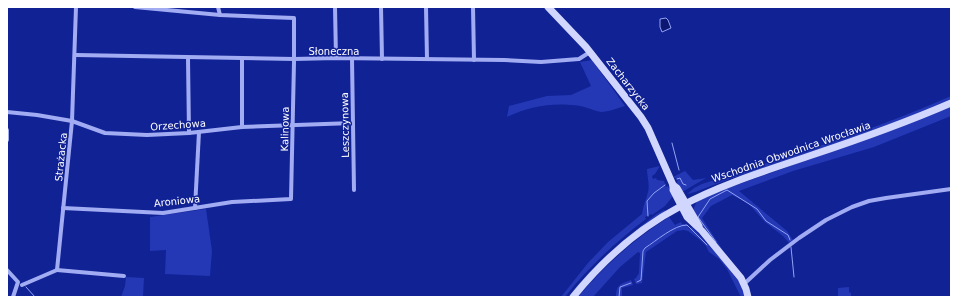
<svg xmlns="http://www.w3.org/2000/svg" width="958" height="304" viewBox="0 0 958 304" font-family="'DejaVu Sans',sans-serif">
	<rect width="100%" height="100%" fill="#112295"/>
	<!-- green -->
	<g fill="#2438b5">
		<path d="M592 60 625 106C618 108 608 112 601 112 594 111 587 107 580 106 554 102 530 106 507 117L509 106 547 96 571 95 591 86 580 62Z"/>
		<path d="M951 96V99L925 111 857 136 727 180 695 192 687 194 694 188 702 184C786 157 870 132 951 96Z"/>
		<polygon points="951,106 951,116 874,147 793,171 739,191 787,231 793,240 789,243 783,236 765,222 748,203 732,195 711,206 702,218 722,249 720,250 704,230 693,210 697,201 725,189 892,130"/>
		<path d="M660 166 655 174 652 176 653 179 656 178 657 180 664 181 666 187 668 186 673 196 665 206 652 215 651 214 645 217 646 219C616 242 588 267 565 297H561L588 263 608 242 642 214C643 206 646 200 648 192 650 184 647 177 647 169Z"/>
		<polygon points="685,171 693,180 706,178 682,192 676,183 678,181 676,178 673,177"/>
		<polygon points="206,209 212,251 210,276 165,274 166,250 150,251 150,217"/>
		<path d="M664 210 666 211C642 226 620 243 599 263 589 273 578 289 568 297 589 270 614 247 641 226 648 221 655 214 664 210Z"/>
		<path d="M669 217 675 225 681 222 682 224H687L689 229 692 227 737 276 746 297H741L727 269 719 259 709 252 706 246 700 240 688 231 684 230 677 231 646 252 642 283 636 284 634 279 636 278 639 273 640 253 638 252 620 267 593 297H578C604 266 634 239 669 217Z"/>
		<polygon points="126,277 144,278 143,297 121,297 125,286"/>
		<path d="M631 280 633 285 622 288V297H616C616 285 620 284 631 280Z"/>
		<polygon points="849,287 849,292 851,293 851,297 838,297 838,288"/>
	</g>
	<!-- water -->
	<polygon fill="#0b1771" stroke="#92a2f6" points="666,18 668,20 671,28 662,32 660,27 660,19"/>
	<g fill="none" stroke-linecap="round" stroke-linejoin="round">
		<!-- stream -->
		<g stroke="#92a2f6" stroke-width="1">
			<polyline points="672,143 679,170"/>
			<polyline points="677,179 680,178 683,184 686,185"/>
			<polyline points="648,216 647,201 654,193 665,185"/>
			<polyline points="716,242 698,217 710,199 727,190 757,209 766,221 788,235 790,240"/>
			<polyline points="791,247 794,277"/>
			<path d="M637 282 641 280 643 251 645 248C656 241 674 225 687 225L707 245"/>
			<polyline points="26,287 35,297"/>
			<polyline points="619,297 620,287 631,283"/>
		</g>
		<!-- street -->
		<g stroke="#a1acf3" stroke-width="4">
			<polyline points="218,7 220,15"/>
			<polyline points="335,7 336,58"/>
			<polyline points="381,7 382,59"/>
			<polyline points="426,7 427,59"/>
			<polyline points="473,7 474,60"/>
			<polyline points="76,55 294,59 336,58 504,60 541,62 579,59 590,52"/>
			<polyline points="188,58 189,133"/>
			<polyline points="352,59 354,190"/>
			<polyline points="7,112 37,115 72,121 105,133 147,135 189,133 242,127 353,123"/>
			<polyline points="242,127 242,58"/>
			<polyline points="7,130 7,140"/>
			<polyline points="63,208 163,213 232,202 291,199 294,62 294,18 220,15 135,7"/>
			<polyline points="195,208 199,132"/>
			<polyline points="7,270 18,282 13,297"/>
			<polyline points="57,270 124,276"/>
			<polyline points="744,284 770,260 799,238 826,220 852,207 869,201 886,198 951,189"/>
			<polyline points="22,285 57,270 72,121 76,7"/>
		</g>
		<!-- secondary -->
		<g stroke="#d0d6fd" stroke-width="7">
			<polyline points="548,7 586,47 641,117 648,128 673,185 673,190 687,217 702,231 741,278 746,289 748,297"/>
			<polyline points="673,185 677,188 699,226"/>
			<path d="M573 297C603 260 639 228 681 206 722 184 765 171 809 156 857 140 905 123 951 103"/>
		</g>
	</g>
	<g text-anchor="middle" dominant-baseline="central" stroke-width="3" stroke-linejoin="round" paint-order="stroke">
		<!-- street labels -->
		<g font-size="10" fill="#fff" stroke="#112295">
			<text x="334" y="51">Słoneczna</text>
			<text transform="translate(628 84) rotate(52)">Zacharzycka</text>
			<text transform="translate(178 125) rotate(-4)">Orzechowa</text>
			<text transform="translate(345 125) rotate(-91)">Leszczynowa</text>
			<text transform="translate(285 129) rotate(-89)">Kalinowa</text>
			<text transform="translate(791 152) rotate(-19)">Wschodnia Obwodnica Wrocławia</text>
			<text transform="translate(61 157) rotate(-84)">Strażacka</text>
			<text transform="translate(177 201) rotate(-6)">Aroniowa</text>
		</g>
	</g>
	<!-- border -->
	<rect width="958" height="304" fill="none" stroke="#ffffff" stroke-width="16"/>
</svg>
